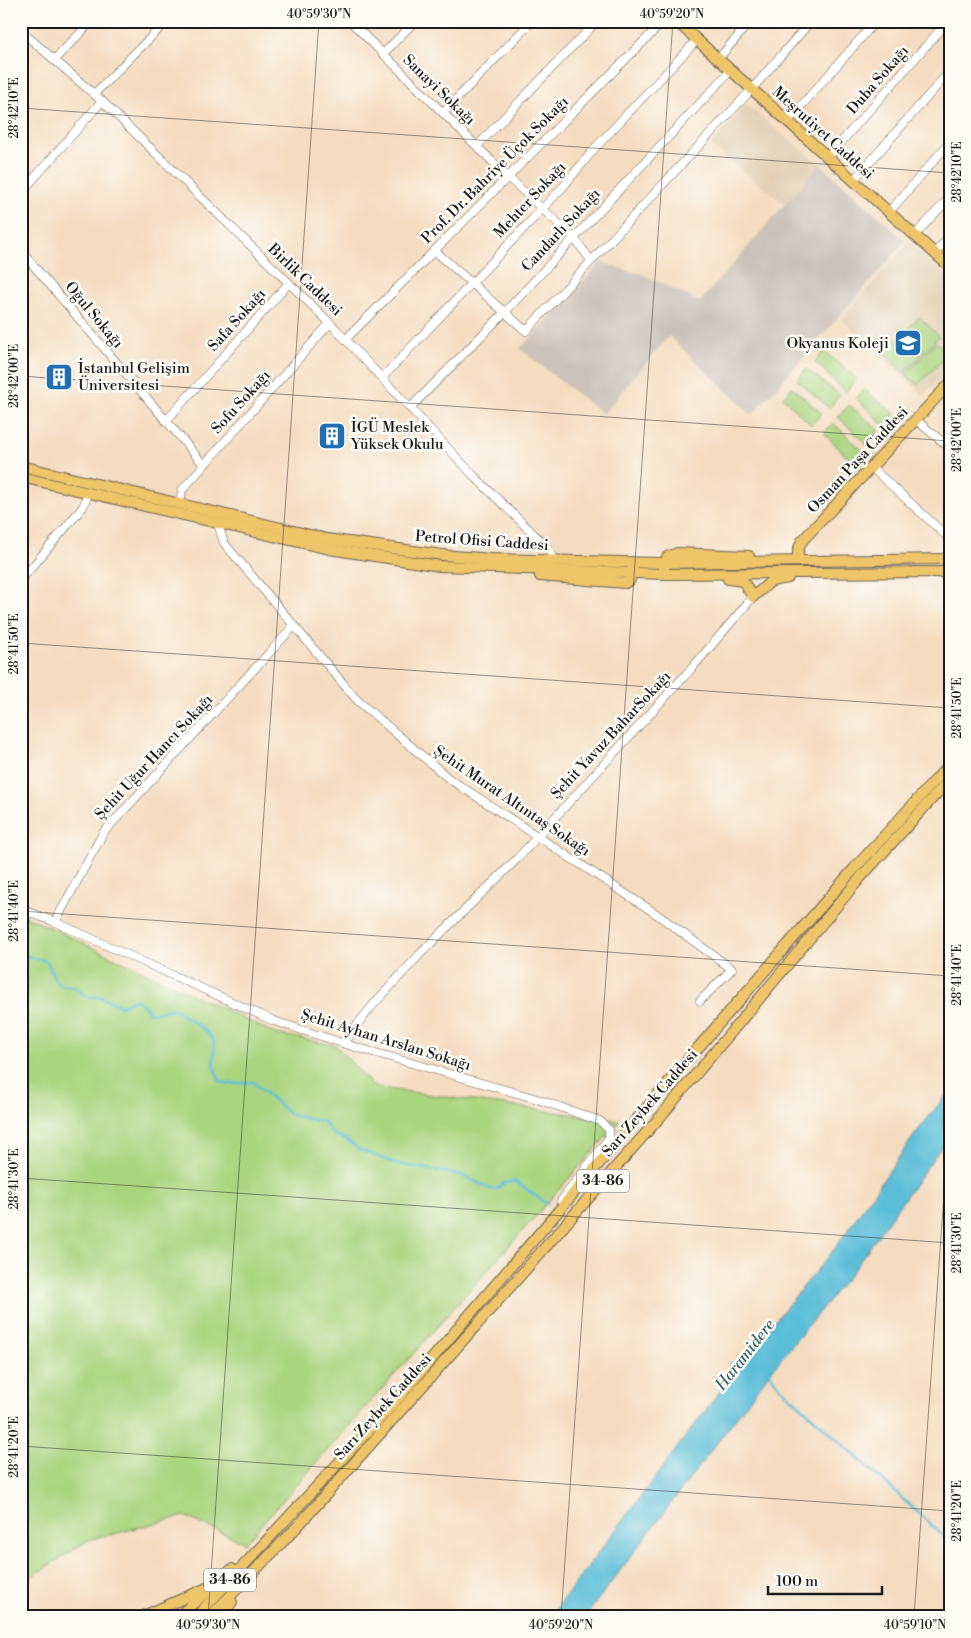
<svg xmlns="http://www.w3.org/2000/svg" width="971" height="1638" viewBox="0 0 971 1638" font-family="'Libre Bodoni',serif">
	<rect width="100%" height="100%" fill="#fdfcf7"/>
	<filter id="ink" filterUnits="userSpaceOnUse"><feTurbulence type="fractalNoise" baseFrequency=".02" numOctaves="2"/><feDisplacementMap in="SourceGraphic" scale="10" xChannelSelector="R" yChannelSelector="G"/><feConvolveMatrix kernelMatrix="1 2 1 2 8 2 1 2 1" color-interpolation-filters="sRGB"/></filter>
	<filter id="wash" filterUnits="userSpaceOnUse"><feTurbulence type="fractalNoise" baseFrequency=".0096" numOctaves="4" result="noise"/><feDisplacementMap in="SourceGraphic" scale="20" xChannelSelector="R" yChannelSelector="G"/><feGaussianBlur stdDeviation="1.12" result="paint"/><feColorMatrix in="noise" values="0 0 0 0 0 0 0 0 0 0 0 0 0 0 0 0 0 1.4 0 .05"/><feComposite in="paint" operator="in"/></filter>
	<g filter="url(#wash)">
		<rect width="100%" height="100%" fill="#f4dcc0"/>
		<!-- built -->
		<g fill="#e0ccb1">
			<polygon points="746,105 820,164 785,204 711,145"/>
			<polygon points="909,242 950,279 950,368 924,395 841,319"/>
		</g>
		<!-- industrial -->
		<polygon fill="#ccc2b9" points="820,164 906,241 752,415 669,336 603,414 520,349 601,262 631,272 640,273 700,302"/>
		<!-- green -->
		<g fill="#aad47f" stroke="#63784e">
			<polygon points="919,317 939,336 904,373 884,353"/>
			<polygon points="936,342 948,354 918,385 906,374"/>
			<polygon points="824,351 856,378 846,392 815,362"/>
			<polygon points="806,369 840,395 829,408 797,380"/>
			<polygon points="792,387 822,414 811,425 783,398"/>
			<polygon points="864,389 895,414 884,426 856,398"/>
			<polygon points="849,405 879,430 867,445 838,417"/>
			<polygon points="833,423 863,451 852,462 824,433"/>
			<polygon points="21,914 276,1034 335,1045 374,1087 620,1121 245,1543 184,1516 89,1540 21,1583"/>
		</g>
		<!-- water -->
		<polygon fill="#5abed8" stroke="#3b6d7a" points="950,1090 950,1135 851,1273 772,1370 585,1617 550,1617 753,1347 832,1252 916,1133"/>
		<g fill="none" stroke-linecap="round" stroke-linejoin="round">
			<!-- stream -->
			<g stroke="#5abed8" stroke-width="2.5">
				<polyline points="21,955 47,961 54,979 61,985 74,987 88,997 101,997 120,1006 135,999 147,1008 149,1013 174,1009 206,1031 214,1041 214,1067 220,1081 228,1084 253,1082 291,1115 324,1122 332,1134 345,1139 360,1150 397,1164 461,1175 491,1189 497,1189 504,1183 515,1181 547,1204"/>
				<polyline points="729,1363 741,1368"/>
				<polyline points="769,1372 780,1387 950,1542"/>
			</g>
		</g>
	</g>
	<g filter="url(#ink)">
		<g fill="none" stroke-linecap="round" stroke-linejoin="round">
			<!-- minor casing -->
			<g stroke="#685f55" stroke-width="9">
				<g id="minor">
					<polyline points="350,21 509,178 573,237 591,260"/>
					<polyline points="21,31 102,101 330,323 476,478 545,545 556,561"/>
					<polyline points="383,54 415,21"/>
					<polyline points="718,59 751,21"/>
					<polyline points="54,60 92,21"/>
					<polyline points="94,94 167,21"/>
					<polyline points="443,113 532,21"/>
					<polyline points="788,121 876,21"/>
					<polyline points="477,146 597,21"/>
					<polyline points="828,157 948,21"/>
					<polyline points="854,180 950,71"/>
					<polyline points="21,193 102,101"/>
					<polyline points="889,212 950,142"/>
					<polyline points="915,235 950,197"/>
					<polyline points="21,251 204,465"/>
					<polyline points="435,251 526,331 752,89 811,21"/>
					<polyline points="935,253 950,236"/>
					<polyline points="346,339 664,21"/>
					<polyline points="382,378 563,187 595,148 697,40"/>
					<polyline points="410,408 505,312 731,70"/>
					<polyline points="916,420 950,448"/>
					<polyline points="166,421 289,283"/>
					<polyline points="872,468 950,539"/>
					<polyline points="180,504 182,490 330,323"/>
					<polyline points="218,524 224,543 357,700 448,778 655,913 732,969 700,1001"/>
					<polyline points="21,580 83,507 88,494"/>
					<polyline points="21,909 55,922 274,1021 355,1047 534,1098 600,1121 609,1130 609,1138 561,1201"/>
					<polyline points="55,922 103,833 294,626"/>
					<polyline points="345,1044 352,1031 374,1004 422,952 516,860 692,668 753,597"/>
				</g>
			</g>
			<!-- major casing -->
			<g stroke="#685f55" stroke-width="12">
				<g id="major">
					<polyline points="676,21 950,267"/>
					<polyline points="21,466 327,539 442,555 492,559 664,563 950,559"/>
					<polyline points="21,477 329,549 440,566 665,574 950,572"/>
					<polyline points="798,561 798,550 802,541 950,383"/>
					<polyline points="664,568 667,557 677,553 749,556"/>
					<polyline points="540,576 625,583 630,580 633,566"/>
					<polyline points="728,579 743,581 753,597 771,581 788,578"/>
					<polyline points="141,1617 209,1587"/>
					<polyline points="178,1617 232,1569"/>
					<polyline points="196,1617 394,1403 703,1042 853,870 950,764"/>
					<polyline points="210,1617 297,1527 428,1380 661,1116 861,877 950,779"/>
					<polyline points="221,1617 232,1602"/>
				</g>
			</g>
			<!-- minor -->
			<use href="#minor" stroke="#fff" stroke-width="8"/>
			<!-- major -->
			<use href="#major" stroke="#eec569" stroke-width="10"/>
		</g>
	</g>
	<!-- ticks -->
	<path fill="none" stroke="#1c1c1c" stroke-width="1" stroke-opacity="0.45" d="M21 108 950 173M21 376 950 441M21 643 950 708M21 911 950 976M21 1178 950 1243M21 1446 950 1511M208 1617 319 21M561 1617 673 21M914 1617 950 1109"/>
	<!-- icons -->
	<defs>
		<g id="school-square" transform="scale(1.4375)"><rect x="-9" y="-9" width="18" height="18" rx="4" fill="#1f6fb2" stroke="#fdfcf7"/><path d="M0-5L7-2L0 1L-7-2ZM-4 1L0 2.5L4 1V4Q0 6-4 4Z" fill="#fff"/></g>
		<g id="building-square" transform="scale(1.4375)"><rect x="-9" y="-9" width="18" height="18" rx="4" fill="#1f6fb2" stroke="#fdfcf7"/><path d="M-4-6H4V6H1V3H-1V6H-4ZM-2.5-4.3h1.7v1.8h-1.7ZM.8-4.3h1.7v1.8H.8ZM-2.5-1h1.7V.8h-1.7ZM.8-1h1.7V.8H.8Z" fill="#fff"/></g>
	</defs>
	<g fill-rule="evenodd">
		<use href="#school-square" x="908" y="343"/>
		<use href="#building-square" x="59" y="377"/>
		<use href="#building-square" x="332" y="436"/>
	</g>
	<g text-anchor="middle" dominant-baseline="central" stroke-width="5" stroke-linejoin="round" paint-order="stroke">
		<!-- shield labels -->
		<g fill="#fdfcf7" stroke="#605f5e" stroke-width="1">
			<rect x="577" y="1169.5" width="52" height="23" rx="4"/>
			<rect x="204" y="1568.5" width="52" height="23" rx="4"/>
		</g>
		<g font-size="14" font-weight="bold" fill="#1c1c1c">
			<text x="603" y="1181">34-86</text>
			<text x="230" y="1580">34-86</text>
		</g>
		<!-- street labels -->
		<g font-size="15" fill="#1c1c1c" stroke="#fdfcf7">
			<text transform="translate(878 80) rotate(-49)">Duba Sokağı</text>
			<text transform="translate(439 90) rotate(44)">Sanayi Sokağı</text>
			<text transform="translate(823 133) rotate(42)">Meşrutiyet Caddesi</text>
			<text transform="translate(495 170) rotate(-45)">Prof. Dr. Bahriye Üçok Sokağı</text>
			<text transform="translate(530 200) rotate(-47)">Mehter Sokağı</text>
			<text transform="translate(561 230) rotate(-47)">Candarlı Sokağı</text>
			<text transform="translate(305 280) rotate(44)">Birlik Caddesi</text>
			<text transform="translate(94 315) rotate(50)">Oğul Sokağı</text>
			<text transform="translate(237 320) rotate(-48)">Safa Sokağı</text>
			<text transform="translate(241 402) rotate(-48)">Sofu Sokağı</text>
			<text transform="translate(858 460) rotate(-47)">Osman Paşa Caddesi</text>
			<text transform="translate(482 541) rotate(4)">Petrol Ofisi Caddesi</text>
			<text transform="translate(611 735) rotate(-47)">Şehit Yavuz BaharSokağı</text>
			<text transform="translate(154 757) rotate(-47)">Şehit Uğur Hancı Sokağı</text>
			<text transform="translate(512 801) rotate(34)">Şehit Murat Altıntaş Sokağı</text>
			<text transform="translate(386 1040) rotate(17)">Şehit Ayhan Arslan Sokağı</text>
			<text transform="translate(650 1103) rotate(-49)">Sarı Zeybek Caddesi</text>
			<text transform="translate(383 1407) rotate(-48)">Sarı Zeybek Caddesi</text>
		</g>
		<!-- poi labels -->
		<g font-size="15" fill="#1c1c1c" stroke="#fdfcf7" text-anchor="start">
			<text x="889" y="343" text-anchor="end">Okyanus Koleji</text>
			<text x="78" y="368">İstanbul Gelişim<tspan x="78" dy="17">Üniversitesi</tspan></text>
			<text x="351" y="427">İGÜ Meslek<tspan x="351" dy="17">Yüksek Okulu</tspan></text>
		</g>
		<!-- water labels -->
		<g font-size="16" font-style="italic" fill="#355d67" stroke="#fdfcf7">
			<text transform="translate(745 1355) rotate(-52)">Haramidere</text>
		</g>
	</g>
	<!-- margin -->
	<rect width="971" height="1638" fill="none" stroke="#fdfcf7" stroke-width="55"/>
	<!-- scale -->
	<path d="M768 1586v8h114v-8" fill="none" stroke="#1c1c1c" stroke-width="2.5"/>
	<text x="776" y="1586" font-size="15" fill="#1c1c1c" stroke="#fdfcf7" stroke-width="4" paint-order="stroke">100 m</text>
	<rect x="28" y="28" width="916" height="1582" fill="none" stroke="#1c1c1c" stroke-width="2"/>
	<g font-size="12" text-anchor="middle" fill="#1c1c1c">
		<text x="319" y="18">40°59'30"N</text>
		<text x="672" y="18">40°59'20"N</text>
		<text transform="translate(14 108) rotate(-90)" y="4">28°42'10"E</text>
		<text transform="translate(957 172) rotate(-90)" y="4">28°42'10"E</text>
		<text transform="translate(14 376) rotate(-90)" y="4">28°42'00"E</text>
		<text transform="translate(957 440) rotate(-90)" y="4">28°42'00"E</text>
		<text transform="translate(14 644) rotate(-90)" y="4">28°41'50"E</text>
		<text transform="translate(957 708) rotate(-90)" y="4">28°41'50"E</text>
		<text transform="translate(14 911) rotate(-90)" y="4">28°41'40"E</text>
		<text transform="translate(957 975) rotate(-90)" y="4">28°41'40"E</text>
		<text transform="translate(14 1179) rotate(-90)" y="4">28°41'30"E</text>
		<text transform="translate(957 1243) rotate(-90)" y="4">28°41'30"E</text>
		<text transform="translate(14 1447) rotate(-90)" y="4">28°41'20"E</text>
		<text transform="translate(957 1511) rotate(-90)" y="4">28°41'20"E</text>
		<text x="208" y="1629">40°59'30"N</text>
		<text x="561" y="1629">40°59'20"N</text>
		<text x="915" y="1629">40°59'10"N</text>
	</g>
</svg>
